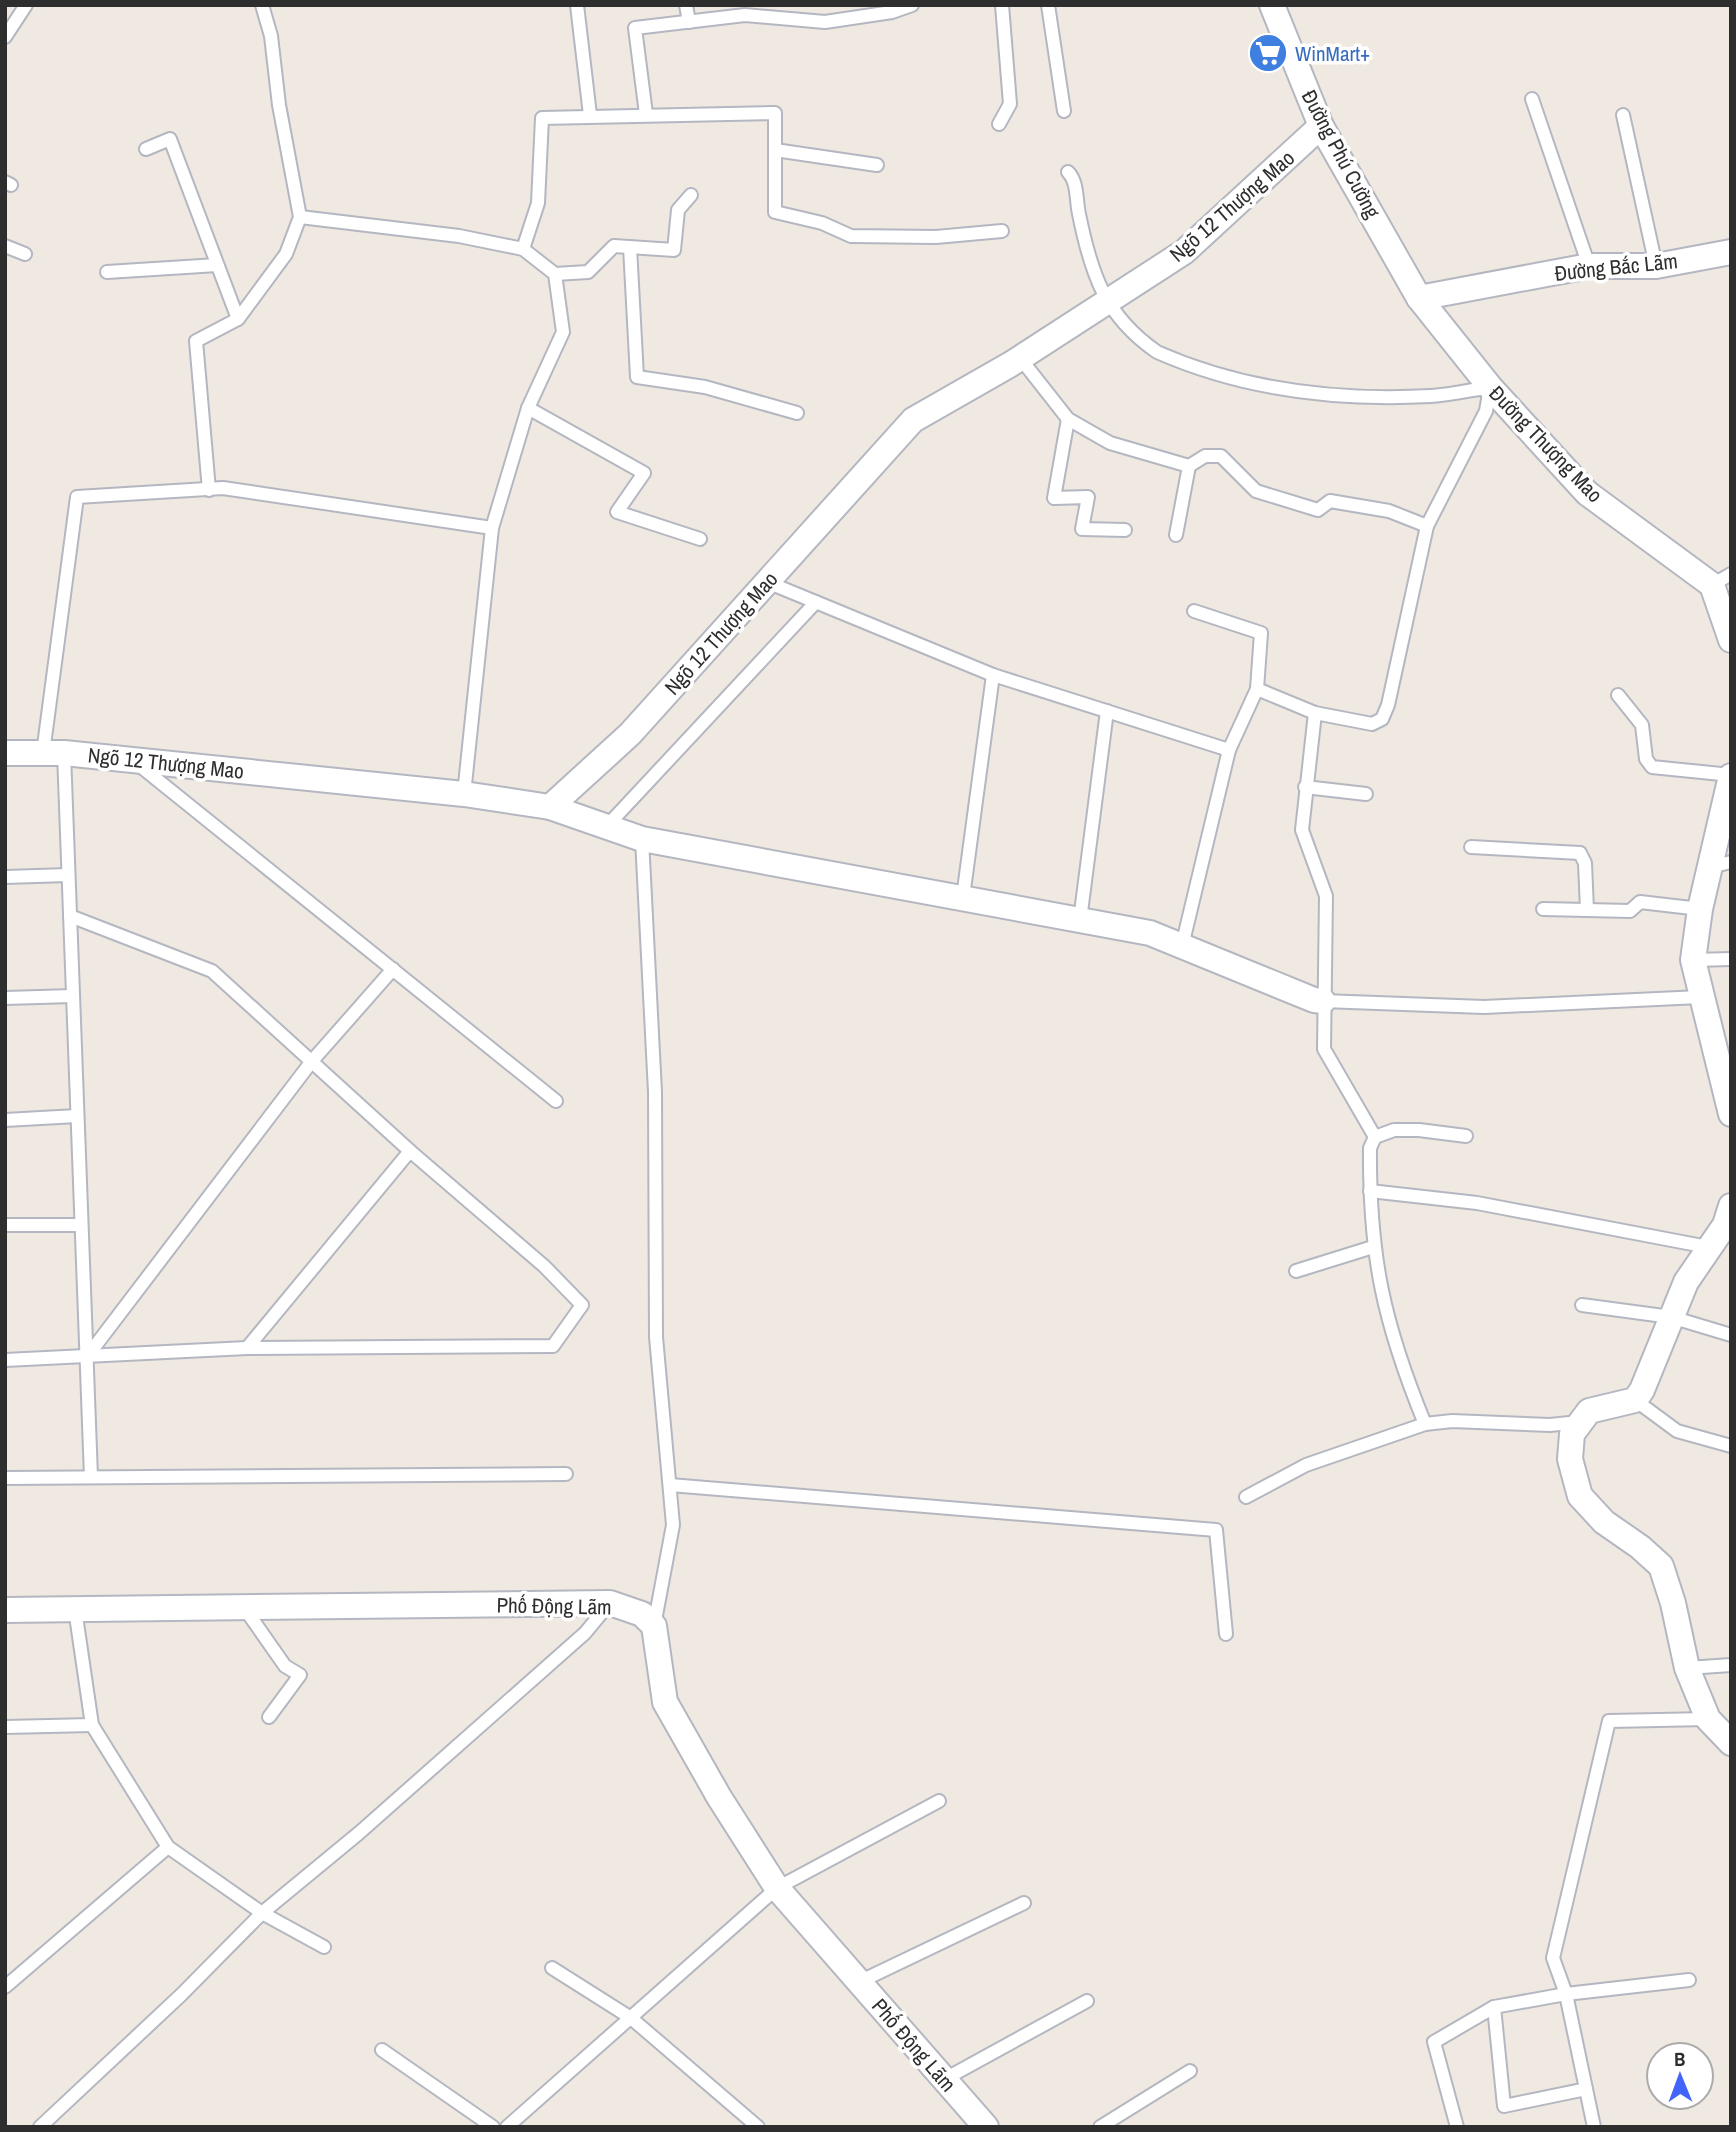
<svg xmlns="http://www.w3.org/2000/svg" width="1736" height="2132" viewBox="0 0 1736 2132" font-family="'Archivo Narrow',sans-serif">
	<rect width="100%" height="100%" fill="#efe9e1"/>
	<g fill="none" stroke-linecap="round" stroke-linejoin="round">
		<!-- service casing -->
		<g stroke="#b4b7c1" stroke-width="16">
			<g id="service">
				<polyline points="577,5 590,115"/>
				<polyline points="686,5 689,22"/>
				<polyline points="1048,5 1064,111"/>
				<polyline points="5,37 26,5"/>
				<polyline points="1532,99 1589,266"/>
				<polyline points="646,114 635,28 745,15 825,22 892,12 912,5"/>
				<polyline points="1623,115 1656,266"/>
				<polyline points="999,124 1010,104 1002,5"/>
				<polyline points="146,149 170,139 238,319 196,341 209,490"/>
				<polyline points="775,150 877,165"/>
				<path d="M1068 172C1078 182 1076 201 1079 214 1091 274 1105 316 1157 352 1243 390 1338 401 1431 396 1451 395 1471 390 1490 387L1486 411 1427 526 1388 705 1382 719 1372 724 1315 713 1257 689 1261 633 1194 611"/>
				<polyline points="5,182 11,185"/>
				<polyline points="300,217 459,236 523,249 555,274 563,332 528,408 492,528 464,794"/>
				<polyline points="5,246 25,254"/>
				<polyline points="630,247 637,377 705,387 797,413"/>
				<polyline points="523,249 538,203 542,118 775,113 775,212 822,223 851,236 936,237 1002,231"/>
				<polyline points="107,272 217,265"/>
				<polyline points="555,274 588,272 614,246 674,250 678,210 691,195"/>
				<polyline points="238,319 286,254 300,217 279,105 271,36 262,5"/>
				<polyline points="1020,358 1068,419 1110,443 1189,466 1205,456 1221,456 1256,491 1318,510 1330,501 1389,511 1427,526"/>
				<polyline points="528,408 644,473 617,512 700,539"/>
				<polyline points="1068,419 1054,498 1088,497 1082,529 1125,530"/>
				<polyline points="1176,535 1189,466"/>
				<polyline points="767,582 993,675 1229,750"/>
				<polyline points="1712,585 1731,574"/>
				<polyline points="1618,695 1642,725 1646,759 1652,767 1731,775"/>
				<polyline points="1315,713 1302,830 1326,896 1324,1049 1375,1137"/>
				<polyline points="43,753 77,497 223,488 492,528"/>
				<polyline points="64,753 91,1477"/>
				<polyline points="139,765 556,1101"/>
				<polyline points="1305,787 1366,794"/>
				<polyline points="606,827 816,602"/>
				<polyline points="642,839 655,1092 656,1337 673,1525 654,1626"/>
				<polyline points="1471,847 1580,853 1585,863 1587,910"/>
				<polyline points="1710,867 1731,862"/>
				<polyline points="5,877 68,875"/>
				<polyline points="963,897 993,675"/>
				<polyline points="1543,909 1630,911 1640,902 1700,909"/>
				<polyline points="1080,920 1107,711"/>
				<polyline points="1182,946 1229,750 1257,689"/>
				<polyline points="1693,960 1731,959"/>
				<polyline points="5,998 73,996"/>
				<polyline points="1323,1001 1484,1007 1700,997"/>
				<polyline points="5,1120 77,1116"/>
				<polyline points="1370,1191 1477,1203 1708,1247"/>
				<polyline points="5,1225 80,1225"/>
				<polyline points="1296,1271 1373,1247"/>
				<polyline points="1582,1305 1671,1317 1731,1335"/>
				<polyline points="247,1348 410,1151"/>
				<polyline points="86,1358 312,1061 393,969"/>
				<polyline points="5,1360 247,1348 553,1346 582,1305 544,1266 410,1151 212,971 70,916"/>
				<polyline points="1635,1400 1677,1431 1731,1446"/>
				<path d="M1425 1424C1384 1324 1369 1257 1370 1148L1375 1137 1394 1130H1419L1466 1136"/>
				<polyline points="5,1478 566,1474"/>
				<polyline points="670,1485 1216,1530 1226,1634"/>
				<polyline points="1246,1497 1306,1465 1425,1424 1452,1421 1550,1425 1579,1422"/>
				<polyline points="243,1606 285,1666 300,1675 269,1717"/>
				<polyline points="75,1609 92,1725 168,1847 262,1913 324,1947"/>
				<polyline points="1687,1668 1731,1665"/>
				<polyline points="5,1727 92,1725"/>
				<polyline points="552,1968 631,2018 758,2127"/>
				<polyline points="859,1982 1024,1903"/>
				<polyline points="5,1987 168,1847"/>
				<polyline points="1494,2007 1504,2106 1586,2089"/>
				<polyline points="382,2050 493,2127"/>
				<polyline points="943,2080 1087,2001"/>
				<polyline points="40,2127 181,1995 262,1913 359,1833 585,1633 609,1604"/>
				<polyline points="507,2127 777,1888 939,1801"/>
				<polyline points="1100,2127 1190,2071"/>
				<polyline points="1457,2127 1434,2042 1494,2007 1566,1994 1689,1980"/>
				<polyline points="1594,2127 1566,1994 1553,1958 1609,1721 1708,1719"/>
			</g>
		</g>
		<!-- minor casing -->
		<g stroke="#b4b7c1" stroke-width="28">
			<g id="minor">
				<polyline points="1272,5 1321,126 1419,298 1490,387 1587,493 1712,585 1731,640"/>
				<polyline points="1419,298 1589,266 1656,266 1731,252"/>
				<polyline points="5,753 64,753 464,794 550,807 630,734 913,420 1011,364 1184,252 1321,126"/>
				<polyline points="1731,776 1700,909 1693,960 1731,1114"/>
				<polyline points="550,807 642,839 1150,933 1314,1000 1323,1001"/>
				<polyline points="1731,1206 1725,1225 1686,1282 1642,1390 1635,1400 1589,1411 1572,1434 1570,1459 1580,1496 1604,1522 1640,1547 1661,1566 1673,1603 1687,1668 1708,1719 1731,1743"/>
				<polyline points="5,1610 610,1603 642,1614 654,1626 665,1702 719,1797 777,1888 986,2127"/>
			</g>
		</g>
		<!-- service -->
		<use href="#service" stroke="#fff" stroke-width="12"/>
		<!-- minor -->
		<use href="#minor" stroke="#fff" stroke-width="24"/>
	</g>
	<!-- icons -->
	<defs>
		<g id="supermarket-disc" transform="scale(2.0125)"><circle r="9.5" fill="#3f7fe0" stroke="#fff"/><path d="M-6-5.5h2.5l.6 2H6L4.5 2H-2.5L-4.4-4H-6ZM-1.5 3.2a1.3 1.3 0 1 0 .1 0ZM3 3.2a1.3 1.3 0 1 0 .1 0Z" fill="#fff"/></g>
	</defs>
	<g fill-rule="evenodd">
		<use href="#supermarket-disc" x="1268" y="53"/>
	</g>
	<g text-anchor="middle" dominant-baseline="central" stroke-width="7" stroke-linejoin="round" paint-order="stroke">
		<!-- shop labels -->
		<g font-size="21" fill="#366cbe" stroke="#fff" text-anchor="start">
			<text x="1295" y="53">WinMart+</text>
		</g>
		<!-- street labels -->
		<g font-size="21" fill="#2e2e2e" stroke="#fff">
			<text transform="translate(1341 154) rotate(62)">Đường Phú Cường</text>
			<text transform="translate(1232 206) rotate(-41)">Ngõ 12 Thượng Mao</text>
			<text transform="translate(1616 267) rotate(-6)">Đường Bắc Lãm</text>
			<text transform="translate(1546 444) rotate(46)">Đường Thượng Mao</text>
			<text transform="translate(721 633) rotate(-48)">Ngõ 12 Thượng Mao</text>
			<text transform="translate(166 763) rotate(6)">Ngõ 12 Thượng Mao</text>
			<text transform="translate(554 1606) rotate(1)">Phố Động Lãm</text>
			<text transform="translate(914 2045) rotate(49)">Phố Động Lãm</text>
		</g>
	</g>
	<!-- border -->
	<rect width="1736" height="2132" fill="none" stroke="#2e2e2e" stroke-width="14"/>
	<!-- north arrow -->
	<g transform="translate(1680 2076) rotate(359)"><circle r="33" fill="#ffffff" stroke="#ababab" stroke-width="2"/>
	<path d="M0-5L12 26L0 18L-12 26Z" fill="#4264fb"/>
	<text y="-10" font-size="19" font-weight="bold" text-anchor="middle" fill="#2e2e2e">B</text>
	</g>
</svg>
